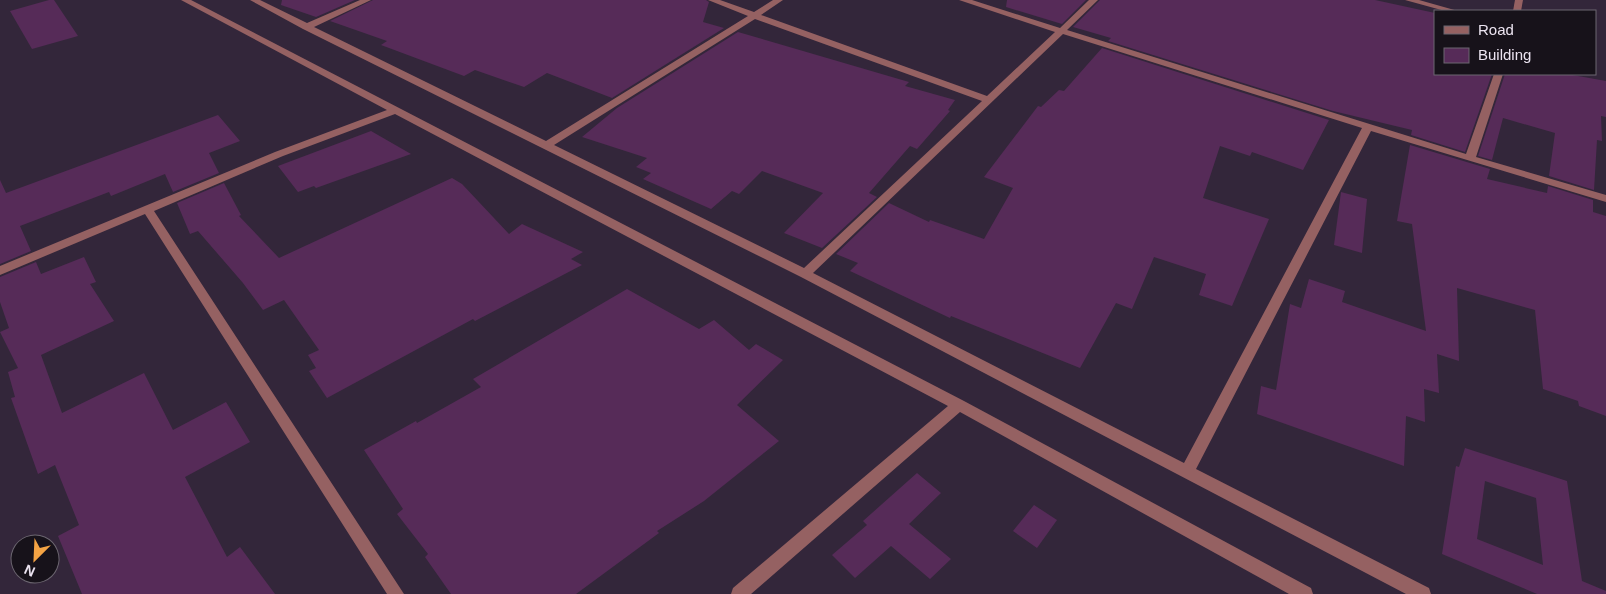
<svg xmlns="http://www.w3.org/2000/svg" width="1606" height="594" viewBox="0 0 1606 594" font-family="Arial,sans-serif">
	<rect width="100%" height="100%" fill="#33263a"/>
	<!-- building -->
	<g fill="#562b58" fill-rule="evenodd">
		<polygon points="49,0 54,0 78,36 32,49 10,11"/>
		<polygon points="282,0 355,0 316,17 281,5"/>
		<polygon points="373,0 706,0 709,2 703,22 724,28 612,98 547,73 524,87 475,70 464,76 381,45 387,41 330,21"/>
		<polygon points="1007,0 1086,0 1062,24 1006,7"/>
		<polygon points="1100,0 1375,0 1435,13 1435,74 1492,74 1465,152 1411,135 1412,130 1333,111 1108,41 1111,38 1073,27"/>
		<polygon points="738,32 909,82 905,86 955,100 948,110 950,111 917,149 910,146 869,193 877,197 822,248 784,233 823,193 762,171 739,194 732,191 711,209 643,179 651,173 636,167 647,158 582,137 617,108"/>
		<polygon points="1102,48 1329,120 1303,170 1252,152 1250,156 1220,146 1203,198 1269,219 1232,306 1199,295 1206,274 1154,257 1132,309 1116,303 1080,368 951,316 950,318 850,271 858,263 836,254 889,203 929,222 930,220 984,239 1013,188 984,177 1038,106 1041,107 1059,90 1064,91"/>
		<polygon points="1505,74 1567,74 1606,81 1606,117 1601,116 1602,141 1597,140 1594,190 1549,176 1555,133 1503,118 1492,160 1478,156"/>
		<polygon points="218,115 240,141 209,153 219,173 173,192 165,174 111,196 109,192 20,226 31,251 0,264 0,180 6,193"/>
		<polygon points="371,131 411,154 316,188 314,186 298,192 278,166"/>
		<polygon points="1410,145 1490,169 1487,179 1547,193 1548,186 1593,200 1593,212 1606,216 1606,416 1579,406 1578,401 1543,389 1535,310 1457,288 1459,361 1437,354 1439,393 1424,389 1425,422 1406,416 1404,466 1257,414 1261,386 1276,390 1290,304 1301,308 1309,279 1345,291 1342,302 1426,331 1412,224 1397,221"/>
		<polygon points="452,178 462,184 509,234 522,224 583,252 571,259 582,265 475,321 473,319 327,398 309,371 316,368 308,355 319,350 284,300 263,310 243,283 198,231 190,234 177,203 224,183 241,215 239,216 279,258"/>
		<polygon points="1341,192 1367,199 1362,253 1334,245"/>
		<polygon points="84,257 96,282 90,284 114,321 41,355 62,413 144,373 173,430 226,402 250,442 185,477 227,557 240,547 275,594 82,594 58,536 79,525 55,465 38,474 11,398 15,397 8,372 18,368 0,332 9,328 0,302 0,277 36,262 41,274"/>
		<polygon points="627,289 699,329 714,320 749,350 756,344 783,360 737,405 779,441 704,501 657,531 659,533 576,594 451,594 425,557 428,554 397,514 403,509 364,450 416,421 417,423 481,387 473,379"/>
		<path d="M1465 448 1567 481 1582 581 1606 591V594H1537L1442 554 1456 466 1459 467ZM1485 481 1536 498 1543 565 1477 539Z"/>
		<polygon points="917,473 941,493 909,524 951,559 930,579 891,546 855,578 832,555 867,525 863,521"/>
		<polygon points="1034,505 1057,520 1037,548 1013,531"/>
	</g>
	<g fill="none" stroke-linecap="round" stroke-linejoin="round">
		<!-- minor -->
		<g fill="#956162" fill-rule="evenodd">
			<polygon points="181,0 191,0 964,401 1311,588 1313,594 1289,594 960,412 751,594 731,594 733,588 948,406 395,114 283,156 154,211 404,594 387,594 145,214 0,275 0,266 275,152 387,110"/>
			<path d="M250 0H260L307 23 360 0H371L314 27 546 141 748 16 708 0H720L754 12 773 0H783L761 15 987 96 1055 32 959 0H972L1060 28 1089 0H1098L1067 30 1466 154 1494 74H1503L1476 157 1606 195V202L1371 131 1196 469 1429 588 1431 594H1406L801 277 303 29ZM755 19 982 101 804 268 554 145ZM1063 34 1362 128 1184 463 813 273Z"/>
			<polygon points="1405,0 1419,0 1458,11 1445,11"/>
			<polygon points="1515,0 1523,0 1521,11 1513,11"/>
		</g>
	</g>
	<!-- legend -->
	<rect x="1434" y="10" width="162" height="65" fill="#17121a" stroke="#6c6670"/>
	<rect x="1444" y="26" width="25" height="8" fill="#956162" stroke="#6c6670"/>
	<text x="1478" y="35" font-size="15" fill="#ece4f1">Road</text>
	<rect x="1444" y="48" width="25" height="15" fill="#562b58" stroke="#6c6670"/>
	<text x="1478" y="60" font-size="15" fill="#ece4f1">Building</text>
	<!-- north arrow -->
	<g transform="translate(35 559) rotate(204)"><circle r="24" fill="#17121a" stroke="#6c6670"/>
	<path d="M0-4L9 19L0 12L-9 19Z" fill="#f4a344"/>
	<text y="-8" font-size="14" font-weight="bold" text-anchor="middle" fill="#ece4f1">N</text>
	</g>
</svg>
